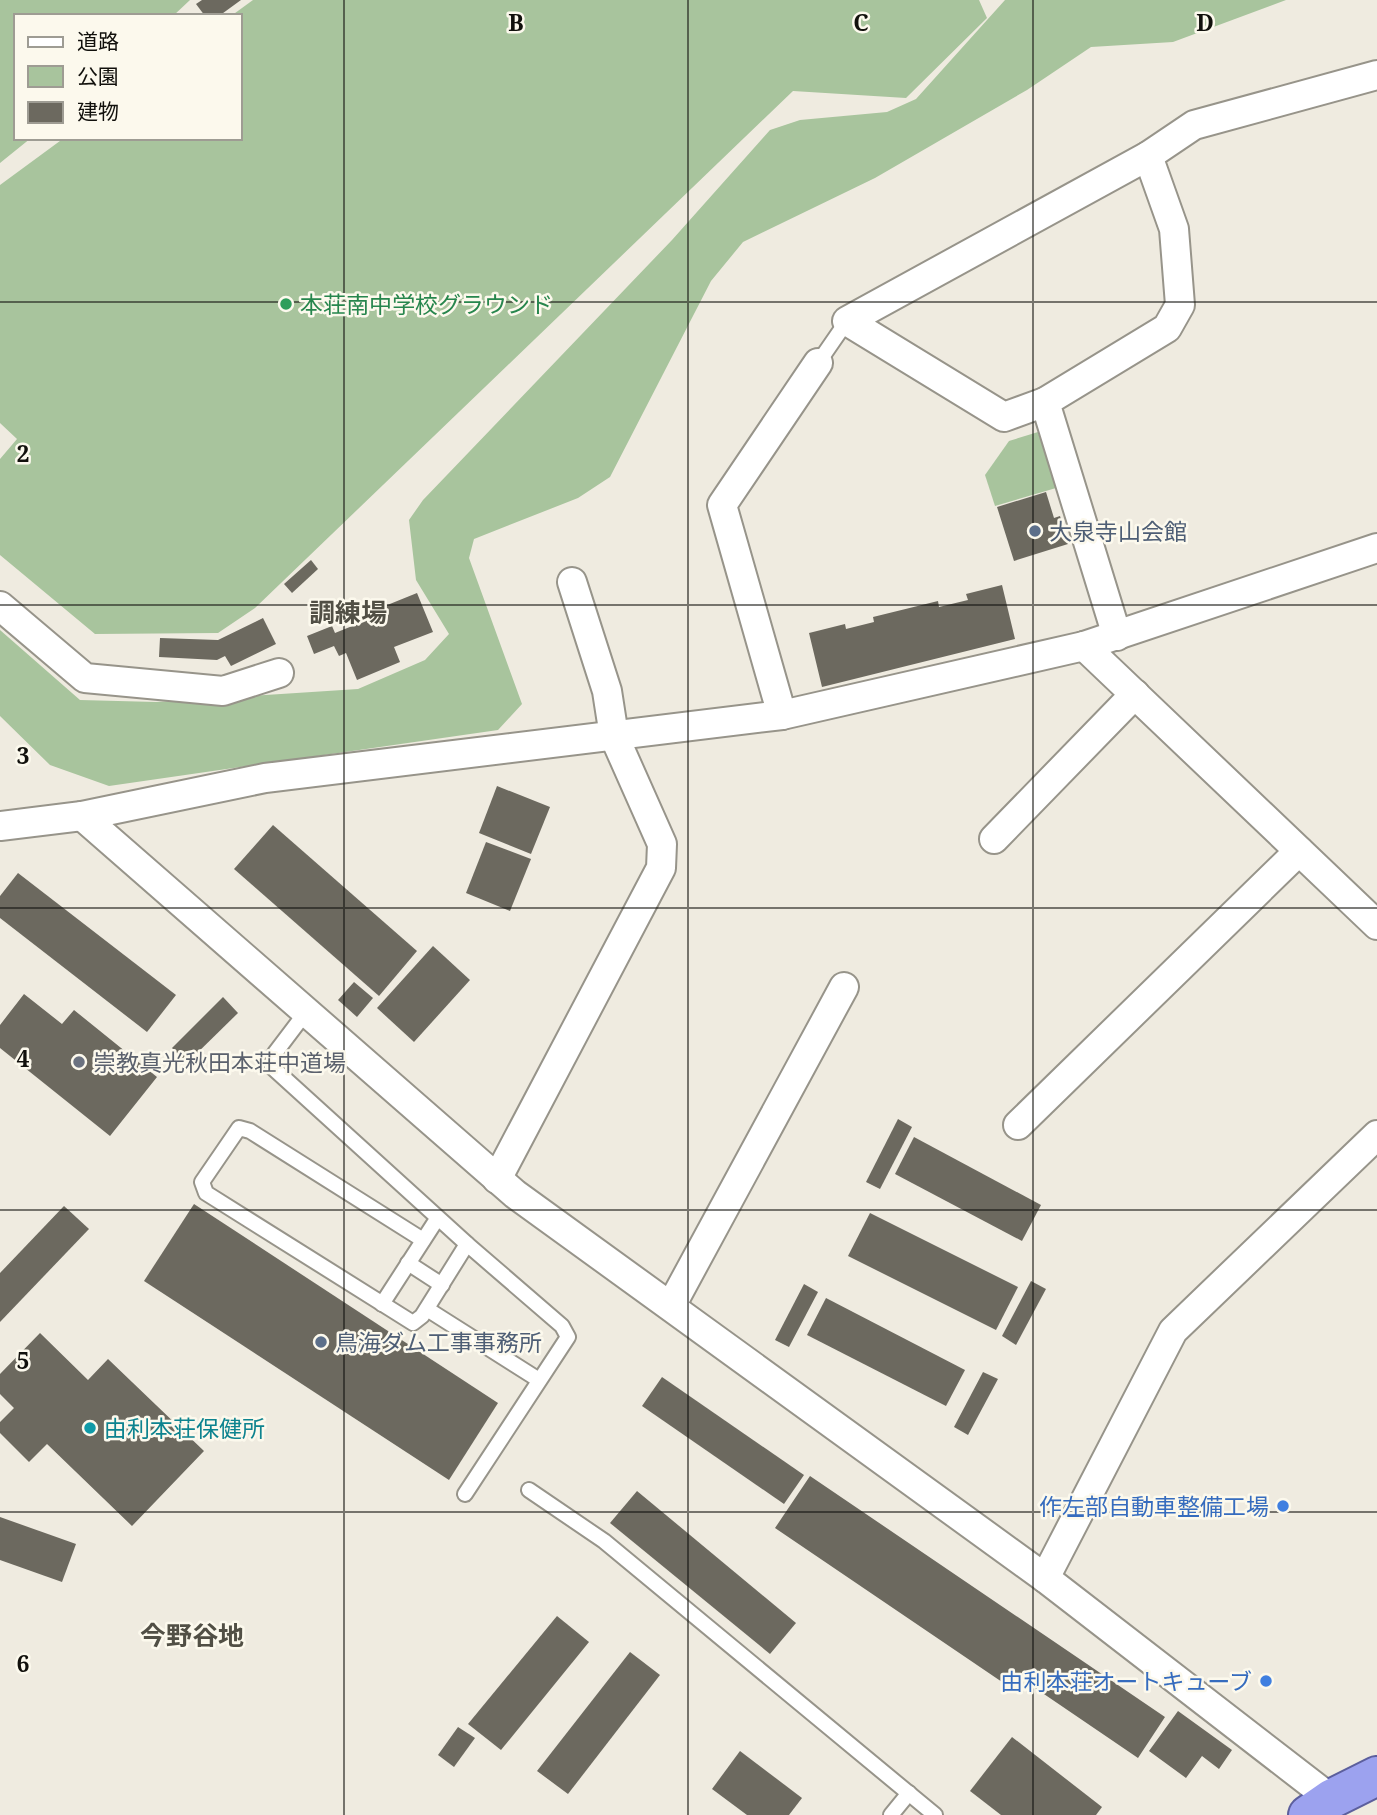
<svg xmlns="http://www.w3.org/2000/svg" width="1377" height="1815" viewBox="0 0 1377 1815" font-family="'Noto Serif','Noto Sans JP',serif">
	<rect width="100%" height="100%" fill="#efebe0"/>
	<!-- green -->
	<g fill="#a8c49d">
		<polygon points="0,0 190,0 173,16 16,16 16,138 31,138 0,163"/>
		<polygon points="253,0 979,0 987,18 906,98 793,91 255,608 218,633 95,634 0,555 0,459 17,439 0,423 0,185 64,138 240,138 240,16 231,16"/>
		<polygon points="1005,0 1286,0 1173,42 1091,47 1027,90 875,178 743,242 711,281 610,477 578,498 474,539 469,558 522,704 498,730 109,786 50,765 0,716 0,630 80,700 156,702 358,689 425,660 449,634 416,580 409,520 423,500 672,240 770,130 800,120 887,112 916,99"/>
		<polygon points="1038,432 1056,488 995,506 985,475 1009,441"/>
	</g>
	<!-- building -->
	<g fill="#6c695f">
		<polygon points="202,0 241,0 219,16 205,16 196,4"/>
		<polygon points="1046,492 1054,518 1060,516 1068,544 1014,561 997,507"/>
		<polygon points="311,560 318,569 292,593 284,584"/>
		<polygon points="1002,585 1015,639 822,687 809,633 845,624 846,629 874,622 873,617 938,601 939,607 968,600 966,594"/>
		<polygon points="417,593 433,632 394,647 400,662 357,680 346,653 339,656 334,646 314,654 307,636 332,626 335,633 372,618 370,612"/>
		<polygon points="263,618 276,644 231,666 225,656 217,660 159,657 160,638 218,640"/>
		<polygon points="497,786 550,807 531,854 479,833"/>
		<polygon points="273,825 417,951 379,996 234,869"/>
		<polygon points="486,842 531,859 510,911 466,893"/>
		<polygon points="18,873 176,995 147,1032 0,918 0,896"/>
		<polygon points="433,946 470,980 414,1042 377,1008"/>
		<polygon points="354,982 373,998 357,1017 338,1000"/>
		<polygon points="24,994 62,1024 74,1010 157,1077 110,1136 0,1048 0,1025"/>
		<polygon points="223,997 238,1013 187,1063 172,1048"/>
		<polygon points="898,1119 912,1127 880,1189 866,1182"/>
		<polygon points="914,1137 1041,1205 1022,1241 895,1174"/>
		<polygon points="194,1204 498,1403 449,1480 144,1281"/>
		<polygon points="64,1206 89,1229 0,1322 0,1273"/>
		<polygon points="870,1213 1018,1287 996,1330 848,1256"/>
		<polygon points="1031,1281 1046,1289 1016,1345 1002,1336"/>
		<polygon points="804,1284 818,1292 789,1347 775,1340"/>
		<polygon points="826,1298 965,1370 946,1406 807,1335"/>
		<polygon points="40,1333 88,1380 108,1359 204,1451 132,1526 47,1444 29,1462 0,1433 0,1422 14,1408 0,1394 0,1374"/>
		<polygon points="983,1372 998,1379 968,1435 954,1427"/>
		<polygon points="662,1377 804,1475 784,1504 642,1406"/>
		<polygon points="810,1476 1165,1717 1138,1758 1013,1673 1005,1684 775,1528"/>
		<polygon points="637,1491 796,1623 770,1654 610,1523"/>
		<polygon points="0,1517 76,1544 62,1582 0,1560"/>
		<polygon points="557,1616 589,1642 501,1750 468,1724"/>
		<polygon points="630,1652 660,1675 568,1794 537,1771"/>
		<polygon points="1178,1711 1232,1750 1219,1769 1202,1756 1186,1778 1149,1751"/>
		<polygon points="458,1727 475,1738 454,1767 438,1755"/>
		<polygon points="1012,1737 1102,1807 1096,1815 1001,1815 970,1791"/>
		<polygon points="740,1751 802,1798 789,1815 747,1815 712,1789"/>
	</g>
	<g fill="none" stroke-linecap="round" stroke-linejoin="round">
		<!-- service casing -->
		<g stroke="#97948a" stroke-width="18">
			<g id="service">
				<polyline points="818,363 847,321"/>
				<polyline points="306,1012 275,1053 272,1067 467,1244 422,1316 413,1323 206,1193 202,1182 239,1128 250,1131 423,1240"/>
				<polyline points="408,1263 442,1285"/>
				<polyline points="382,1304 437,1219"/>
				<polyline points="427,1309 539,1380"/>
				<polyline points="529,1490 604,1541 935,1815"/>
				<polyline points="465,1494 568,1337 562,1326 467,1244"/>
				<polyline points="891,1815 909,1793"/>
			</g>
		</g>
		<!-- minor casing -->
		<g stroke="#97948a" stroke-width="32">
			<g id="minor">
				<polyline points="1045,402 1004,417 847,321 1148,156"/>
				<polyline points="0,606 85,678 223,691 279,673"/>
				<polyline points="1117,636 1045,402 1167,328 1180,305 1174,229 1148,156 1194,125 1377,75"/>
				<polyline points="1084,646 1377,925"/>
				<polyline points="782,715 722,505 818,363"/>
				<polyline points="82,816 515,1194 1045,1578 1331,1799"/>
				<polyline points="0,826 82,816 265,778 782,715 1084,646 1377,548"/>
				<polyline points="994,839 1135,694"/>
				<polyline points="1018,1125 1299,851"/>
				<polyline points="497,1179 661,868 662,844 614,736 607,691 572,582"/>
				<polyline points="671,1306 844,987"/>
				<polyline points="1045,1578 1173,1331 1377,1135"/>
			</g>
		</g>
		<!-- trunk casing -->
		<g stroke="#5c5f9d" stroke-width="42">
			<polyline id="trunk" points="1308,1815 1331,1799 1377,1776"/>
		</g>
		<!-- service -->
		<use href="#service" stroke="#fff" stroke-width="14"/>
		<!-- minor -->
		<use href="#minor" stroke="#fff" stroke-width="28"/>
		<!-- trunk -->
		<use href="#trunk" stroke="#9ca2ef" stroke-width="38"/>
	</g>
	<!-- grid -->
	<path fill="none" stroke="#11100c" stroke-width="2" stroke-opacity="0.55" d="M344 0V1815M688 0V1815M1033 0V1815M0 302H1377M0 605H1377M0 908H1377M0 1210H1377M0 1512H1377"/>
	<!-- markers -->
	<circle fill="#2e9e5b" stroke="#fcf9ed" stroke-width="2.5" cx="286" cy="304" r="7"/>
	<g fill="#5c6f8a" stroke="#fcf9ed" stroke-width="2.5">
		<circle cx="1035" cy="531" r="7"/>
		<circle cx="321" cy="1342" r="7"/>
	</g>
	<circle fill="#6b7280" stroke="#fcf9ed" stroke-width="2.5" cx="79" cy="1062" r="7"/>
	<circle fill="#0f9aa8" stroke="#fcf9ed" stroke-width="2.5" cx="90" cy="1428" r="7"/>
	<g fill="#3f7fe0" stroke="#fcf9ed" stroke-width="2.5">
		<circle cx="1283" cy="1506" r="7"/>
		<circle cx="1266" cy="1681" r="7"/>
	</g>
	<g text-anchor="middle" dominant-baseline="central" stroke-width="5" stroke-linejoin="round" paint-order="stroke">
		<!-- leisure labels -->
		<g font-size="23" fill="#27864d" stroke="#fcf9ed" text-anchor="start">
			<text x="300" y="304">本荘南中学校グラウンド</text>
		</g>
		<!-- service labels -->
		<g font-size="23" fill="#4e5e75" stroke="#fcf9ed" text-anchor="start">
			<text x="1049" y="531">大泉寺山会館</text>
			<text x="335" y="1342">鳥海ダム工事事務所</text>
		</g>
		<!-- worship labels -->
		<g font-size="23" fill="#5b616d" stroke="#fcf9ed" text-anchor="start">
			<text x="93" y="1062">崇教真光秋田本荘中道場</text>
		</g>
		<!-- culture labels -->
		<g font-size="23" fill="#0d838f" stroke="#fcf9ed" text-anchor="start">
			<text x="104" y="1428">由利本荘保健所</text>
		</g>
		<!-- shop labels -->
		<g font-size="23" fill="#366cbe" stroke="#fcf9ed" text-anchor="end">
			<text x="1269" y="1506">作左部自動車整備工場</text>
			<text x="1252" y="1681">由利本荘オートキューブ</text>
		</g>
		<!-- quarter labels -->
		<g font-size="26" font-weight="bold" fill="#514f45" stroke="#fcf9ed">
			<text x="348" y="612">調練場</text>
			<text x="192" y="1635">今野谷地</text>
		</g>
	</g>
	<g font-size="23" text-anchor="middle" font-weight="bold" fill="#11100c" stroke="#fcf9ed" stroke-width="5" stroke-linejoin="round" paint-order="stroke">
		<text x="516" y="31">B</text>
		<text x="861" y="31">C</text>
		<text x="1205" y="31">D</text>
		<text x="23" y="462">2</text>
		<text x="23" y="764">3</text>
		<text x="23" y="1067">4</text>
		<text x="23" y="1369">5</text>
		<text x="23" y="1672">6</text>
	</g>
	<!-- legend -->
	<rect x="14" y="14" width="228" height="126" fill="#fcf9ed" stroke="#9e9c93" stroke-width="2"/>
	<rect x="28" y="37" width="35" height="10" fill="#ffffff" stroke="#9e9c93" stroke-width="2"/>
	<text x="77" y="49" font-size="21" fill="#11100c">道路</text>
	<rect x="28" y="66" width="35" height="21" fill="#a8c49d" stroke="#9e9c93" stroke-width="2"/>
	<text x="77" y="84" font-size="21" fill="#11100c">公園</text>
	<rect x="28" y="102" width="35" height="21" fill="#6c695f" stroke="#9e9c93" stroke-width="2"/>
	<text x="77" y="119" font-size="21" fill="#11100c">建物</text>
</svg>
